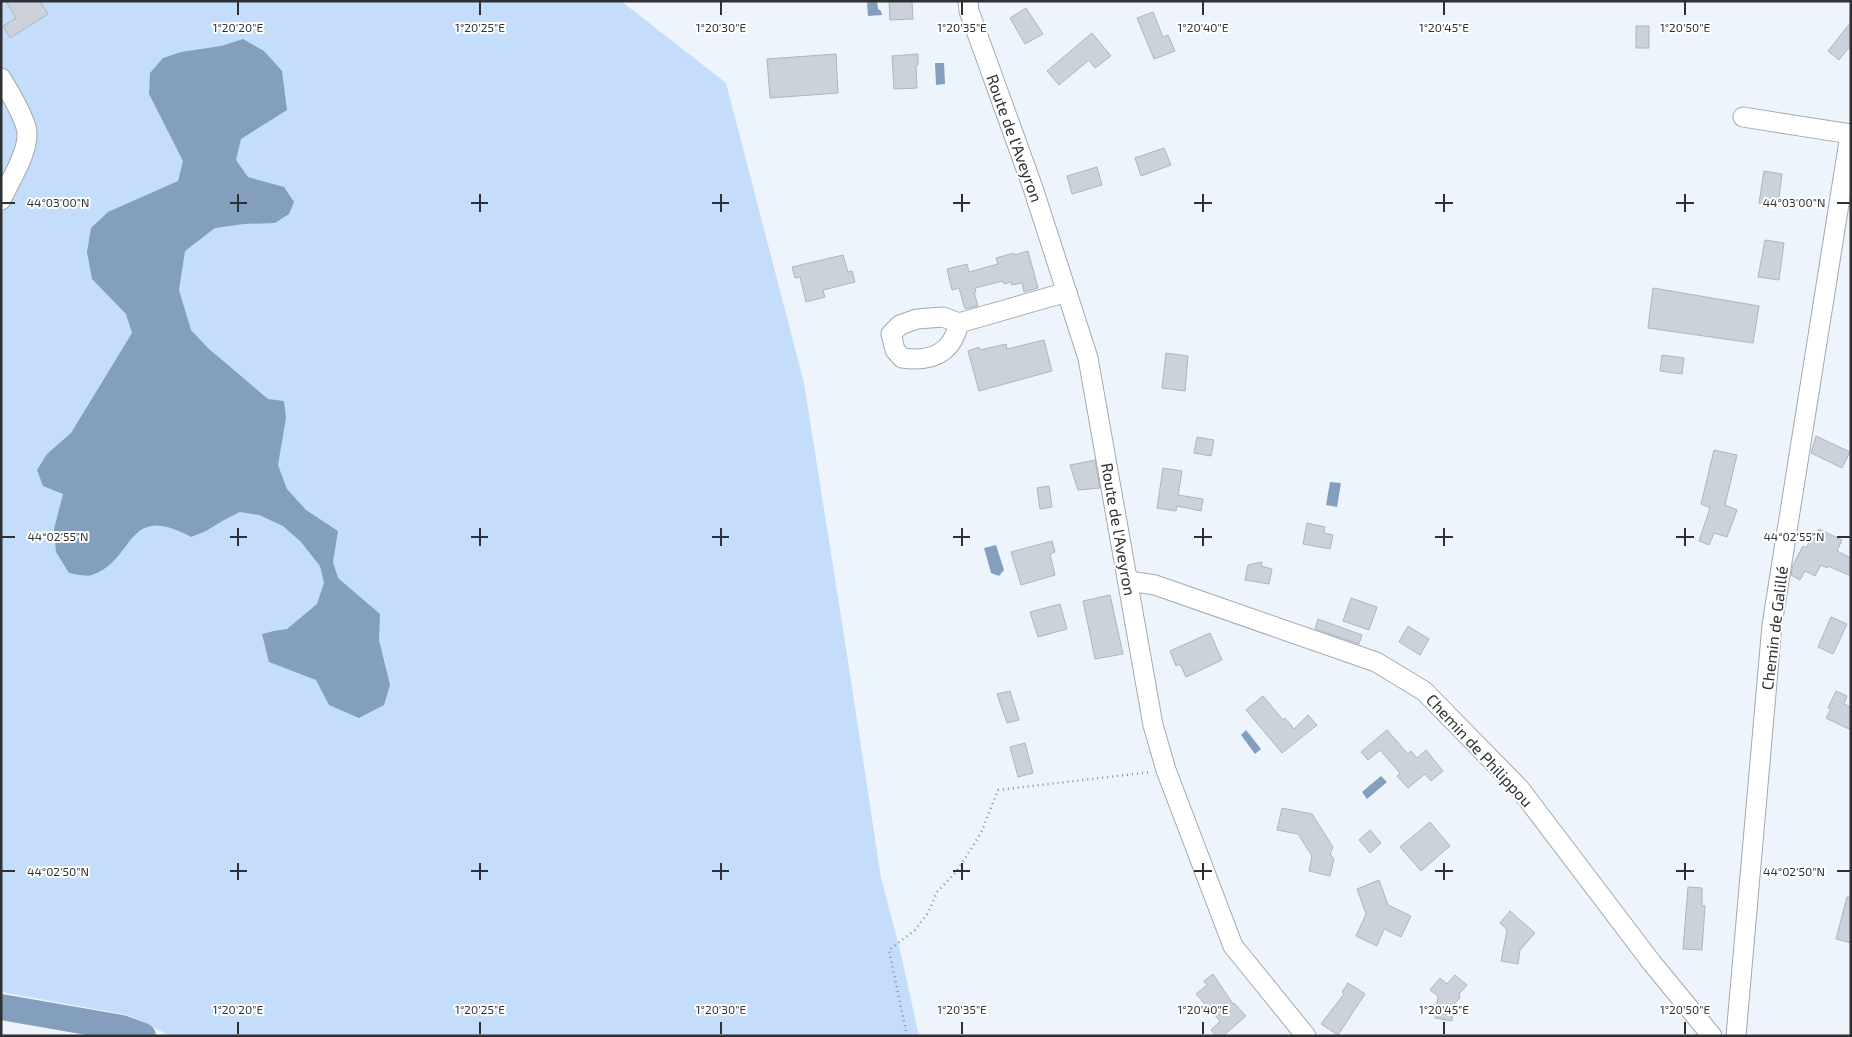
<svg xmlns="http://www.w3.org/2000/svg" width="1852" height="1037" viewBox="0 0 1852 1037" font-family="'Exo 2',sans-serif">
	<rect width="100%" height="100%" fill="#edf4fc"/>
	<!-- green -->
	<polygon fill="#c4ddfb" points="1,1 621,1 726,83 804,383 848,661 881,878 900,950 919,1036 171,1036 128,1015 1,992"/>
	<!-- water -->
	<g fill="#849fbe">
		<polygon points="867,1 877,1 878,9 881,11 882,15 868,16"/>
		<path d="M243 39 264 51 282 71 287 110 241 139 236 160 248 177 284 187 294 202 289 214 275 223 244 224 215 228 185 251 179 290 191 330 209 349 268 399 284 401 286 418 278 465 287 489 306 510 338 531 333 562 338 578 380 614 379 640 390 685 384 705 359 718 329 705 316 680 269 662 262 634 274 631 287 629 317 604 324 583 320 566 301 542 283 526 259 515 240 512 224 520 206 531 191 537C125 501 136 560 92 575 86 577 75 574 69 573L56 552 54 529 63 494 43 486 37 470 47 454 71 433 132 333 126 314 92 279 87 252 91 228 108 212 178 181 183 161 149 94 150 73 163 58 181 52 221 46Z"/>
		<polygon points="935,63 944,63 945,84 936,85"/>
		<polygon points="1330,482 1341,483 1337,507 1326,505"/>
		<polygon points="996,545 1004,570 999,576 991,573 984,548"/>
		<polygon points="1246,730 1261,749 1255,754 1241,735"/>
		<polygon points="1381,776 1387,782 1367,799 1362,792"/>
	</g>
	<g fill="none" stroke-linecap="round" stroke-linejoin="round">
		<!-- river -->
		<polyline stroke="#849fbe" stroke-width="26" points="1,1007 122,1028 143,1036"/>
	</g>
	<!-- building -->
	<g fill="#cbd2da" stroke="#aeb5bc">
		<polygon points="6,1 40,1 48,14 10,38 3,26 16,18"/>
		<polygon points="889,1 912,1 913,19 890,20"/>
		<polygon points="1026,8 1043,34 1025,44 1010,18"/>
		<polygon points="1153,12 1163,37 1168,35 1175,51 1154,59 1137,18"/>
		<polygon points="1851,22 1851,45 1839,60 1828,51"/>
		<rect x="1636" y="26" width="13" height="22"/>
		<polygon points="1092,33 1111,56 1095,68 1089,60 1059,85 1047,71"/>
		<polygon points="836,54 838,93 770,98 767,59"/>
		<polygon points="918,54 918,65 916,66 917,88 894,89 892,56"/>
		<polygon points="1164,148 1171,165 1141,176 1135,158"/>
		<polygon points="1097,167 1102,185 1072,194 1067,176"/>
		<polygon points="1764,171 1782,174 1778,205 1759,203"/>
		<polygon points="1765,240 1784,243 1779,280 1758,277"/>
		<polygon points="1028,251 1038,288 1024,292 1022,283 1012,285 1011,282 1004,284 1003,281 975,288 976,292 974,292 978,306 965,309 959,288 952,290 947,269 967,264 969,272 998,264 996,258 1014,253 1015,255"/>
		<polygon points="843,255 848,272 852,271 855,282 823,290 825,297 806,302 800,277 795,278 792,267"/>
		<polygon points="1653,288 1759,306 1753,343 1648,328"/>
		<polygon points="1044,340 1052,371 979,391 968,351 979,347 980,350 1006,344 1007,349"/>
		<polygon points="1166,353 1188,356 1185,391 1162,388"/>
		<polygon points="1662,355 1684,358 1682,374 1660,371"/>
		<polygon points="1816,436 1850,452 1842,468 1811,453"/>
		<polygon points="1197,437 1214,440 1211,456 1194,453"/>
		<polygon points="1714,450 1737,455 1725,505 1737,510 1727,537 1714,533 1709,545 1699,541 1710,508 1701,504"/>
		<polygon points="1095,460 1100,488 1078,490 1070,465"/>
		<polygon points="1163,468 1182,471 1178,495 1203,499 1201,511 1177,506 1176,511 1157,508"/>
		<polygon points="1049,486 1052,507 1040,509 1037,488"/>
		<polygon points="1307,523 1325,527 1324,533 1333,535 1330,549 1303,544"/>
		<polygon points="1819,529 1842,540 1837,551 1851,558 1851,576 1828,566 1827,568 1821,565 1815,576 1805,571 1800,580 1791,575 1793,565 1803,546 1806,548 1812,538 1814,539"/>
		<polygon points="1052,541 1055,552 1050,554 1055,575 1021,585 1011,552"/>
		<polygon points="1262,562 1261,566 1272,569 1269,584 1245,580 1248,565"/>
		<polygon points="1110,595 1123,654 1095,659 1083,601"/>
		<polygon points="1351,598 1377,607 1369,630 1343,621"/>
		<polygon points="1060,604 1067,629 1038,637 1030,612"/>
		<polygon points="1831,617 1847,624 1833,654 1818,647"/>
		<polygon points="1318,619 1362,635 1359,644 1315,629"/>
		<polygon points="1408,626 1429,639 1420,655 1399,642"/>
		<polygon points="1210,633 1222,660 1186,677 1180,664 1176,666 1170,651"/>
		<polygon points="1010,691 1019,720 1007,723 997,694"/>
		<polygon points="1836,691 1847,696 1844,704 1851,707 1851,730 1826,718 1831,709 1828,708"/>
		<polygon points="1263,696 1283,720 1285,718 1294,729 1308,715 1317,725 1282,753 1246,710"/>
		<polygon points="1387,730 1408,754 1411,751 1417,758 1426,750 1443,771 1431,781 1425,774 1408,788 1397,776 1400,773 1380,750 1368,760 1361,752"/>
		<polygon points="1025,743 1033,773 1018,777 1010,747"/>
		<polygon points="1282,808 1312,814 1333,847 1330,854 1334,859 1330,876 1309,871 1312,856 1298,834 1277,830"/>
		<polygon points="1430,822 1450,846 1421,871 1400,847"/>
		<polygon points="1370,830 1381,843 1370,853 1359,840"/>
		<polygon points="1379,880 1388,905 1411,916 1401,937 1384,929 1377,946 1356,936 1366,914 1357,889"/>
		<polygon points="1688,887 1702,888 1702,906 1705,906 1702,950 1683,949"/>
		<polygon points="1847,897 1851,897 1851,943 1836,939"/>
		<polygon points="1510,911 1535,933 1520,950 1518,964 1501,961 1507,930 1500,923"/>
		<polygon points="1213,974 1233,1004 1234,1003 1246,1016 1223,1036 1216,1036 1211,1030 1220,1021 1196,994 1207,985 1204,981"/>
		<polygon points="1455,975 1467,985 1459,994 1460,998 1454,1004 1452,1021 1435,1018 1438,996 1430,990 1440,978 1447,984"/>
		<polygon points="1348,983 1365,994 1338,1035 1321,1024 1344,994 1342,992"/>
	</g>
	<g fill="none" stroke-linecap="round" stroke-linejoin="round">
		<!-- minor casing -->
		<g stroke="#a2a9b1" stroke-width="21">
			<g id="minor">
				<polyline points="968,1 969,11 1033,188 1088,358 1153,725 1166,770 1233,946 1306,1036"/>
				<path d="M1 78C10 93 21 110 26 127 32 147 10 181 1 200"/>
				<polyline points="1743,117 1851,134"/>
				<path d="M959 323C952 354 931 362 902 358L895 350 891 334 900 325 917 319 943 317 959 323 1067 292"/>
				<polyline points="1129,581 1155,585 1376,662 1424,691 1520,789 1652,963 1712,1036"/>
				<polyline points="1736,1036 1772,625 1850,135"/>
			</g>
		</g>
		<!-- path -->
		<polyline stroke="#8c9197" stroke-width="2.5" stroke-dasharray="1 4" stroke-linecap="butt" points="907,1036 889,950 915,930 928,913 937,892 957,871 981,833 998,790 1151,772"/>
		<!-- minor -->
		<use href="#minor" stroke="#fff" stroke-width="19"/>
	</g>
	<!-- ticks -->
	<path fill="none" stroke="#2e3034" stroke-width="2" d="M238 2V15M480 2V15M721 2V15M962 2V15M1203 2V15M1444 2V15M1685 2V15M238 194V212M480 194V212M721 194V212M962 194V212M1203 194V212M1444 194V212M1685 194V212M2 203H15M230 203H247M471 203H488M712 203H729M953 203H970M1194 203H1212M1435 203H1453M1676 203H1694M1837 203H1850M238 528V546M480 528V546M721 528V546M962 528V546M1203 528V546M1444 528V546M1685 528V546M2 537H15M230 537H247M471 537H488M712 537H729M953 537H970M1194 537H1212M1435 537H1453M1676 537H1694M1837 537H1850M238 863V880M480 863V880M721 863V880M962 863V880M1203 863V880M1444 863V880M1685 863V880M2 871H15M230 871H247M471 871H488M712 871H729M953 871H970M1194 871H1212M1435 871H1453M1676 871H1694M1837 871H1850M238 1022V1034M480 1022V1034M721 1022V1034M962 1022V1034M1203 1022V1034M1444 1022V1034M1685 1022V1034"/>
	<g text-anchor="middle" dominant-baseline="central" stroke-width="4" stroke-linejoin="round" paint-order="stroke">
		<!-- street labels -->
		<g font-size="16" fill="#2e3034" stroke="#fff">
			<text transform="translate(1015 138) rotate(70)">Route de l'Aveyron</text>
			<text transform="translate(1119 529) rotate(80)">Route de l'Aveyron</text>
			<text transform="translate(1774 628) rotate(-83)">Chemin de Galillé</text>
			<text transform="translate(1480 750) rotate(47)">Chemin de Philippou</text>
		</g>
	</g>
	<g font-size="12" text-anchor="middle" fill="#2e3034" stroke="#fff" stroke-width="4" stroke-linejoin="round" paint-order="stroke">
		<text x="238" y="32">1°20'20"E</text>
		<text x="480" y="32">1°20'25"E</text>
		<text x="721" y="32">1°20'30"E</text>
		<text x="962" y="32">1°20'35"E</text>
		<text x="1203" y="32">1°20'40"E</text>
		<text x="1444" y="32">1°20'45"E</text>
		<text x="1685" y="32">1°20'50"E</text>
		<text x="58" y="207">44°03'00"N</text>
		<text x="1794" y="207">44°03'00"N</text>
		<text x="58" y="541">44°02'55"N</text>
		<text x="1794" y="541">44°02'55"N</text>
		<text x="58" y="876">44°02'50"N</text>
		<text x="1794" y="876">44°02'50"N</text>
		<text x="238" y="1014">1°20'20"E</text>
		<text x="480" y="1014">1°20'25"E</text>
		<text x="721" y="1014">1°20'30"E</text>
		<text x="962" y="1014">1°20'35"E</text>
		<text x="1203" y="1014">1°20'40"E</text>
		<text x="1444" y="1014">1°20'45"E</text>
		<text x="1685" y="1014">1°20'50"E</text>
	</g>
	<!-- border -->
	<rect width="1852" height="1037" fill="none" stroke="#2e3034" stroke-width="5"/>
</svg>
